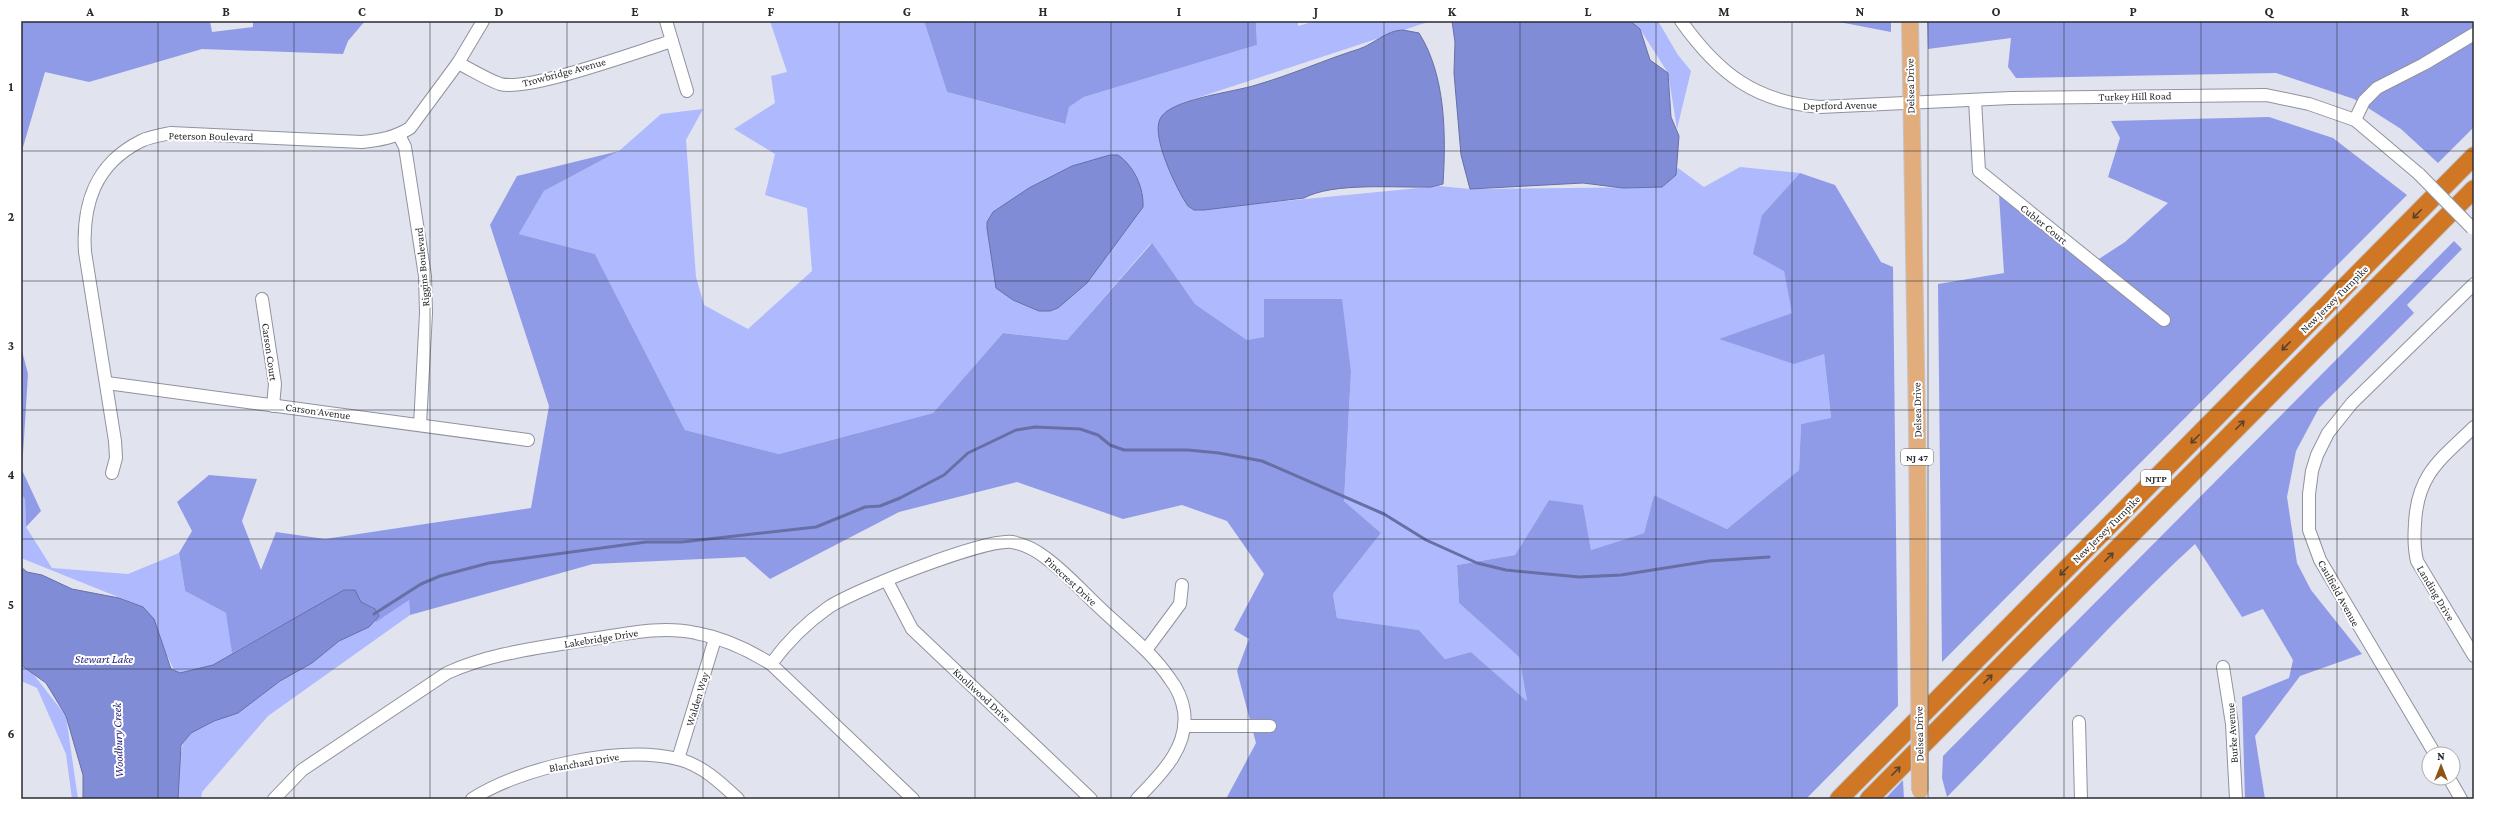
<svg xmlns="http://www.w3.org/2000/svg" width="2495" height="820" viewBox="0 0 2495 820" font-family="'Crimson Pro',serif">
	<rect width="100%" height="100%" fill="#e1e3ef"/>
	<!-- green -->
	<g fill="#aeb9fe">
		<polygon points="770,21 924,21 947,92 1064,124 1069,107 1084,97 1257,45 1256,21 1298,21 1298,26 1316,21 1431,21 1182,103 1194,210 1439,186 1470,189 1662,187 1678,168 1704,187 1740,167 1800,173 1762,215 1784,271 1793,313 1720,339 1824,354 1831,419 1801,424 1799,470 1727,529 1654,495 1644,533 1591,550 1583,506 1549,500 1515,555 1457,565 1459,603 1519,657 1527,701 1471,652 1445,659 1419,630 1337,618 1333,594 1381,533 1344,501 1351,372 1265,337 1247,340 1195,304 1151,243 1067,340 1003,333 933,413 779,454 685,430 595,254 519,234 544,191 619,151 661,114 703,109 686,140 696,277 704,305 748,329 812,271 807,208 765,195 775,154 734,129 775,103 771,76 787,72"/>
		<polygon points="1627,21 1658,21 1678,55 1691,71 1677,129 1668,73 1640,29"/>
		<polygon points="21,494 25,498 26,527 52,568 128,574 179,553 185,591 226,613 347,589 409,599 410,615 268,716 202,792 201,799 173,799 183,742 175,672 143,607 21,558"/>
		<polygon points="21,666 30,670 66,716 78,799 72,799 66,754 37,688 21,681"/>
	</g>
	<!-- forest -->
	<g fill="#909be8">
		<polygon points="21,21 210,21 212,32 253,27 253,21 365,21 348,41 343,54 202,49 89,82 45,72 21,154"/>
		<polygon points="924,21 1256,21 1257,45 1084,97 1069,107 1065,124 947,92"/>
		<polygon points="1834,21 1891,21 1891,32"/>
		<polygon points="1927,21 2474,21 2474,127 2438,163 2401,129 2354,99 2276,73 2016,78 2008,67 2011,38 1928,49"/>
		<polygon points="2269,117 2333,138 2407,195 1942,662 1938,284 2004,273 1999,195 2088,266 2125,242 2168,203 2108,177 2120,138 2111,121"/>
		<polygon points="619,151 544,191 519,234 595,254 685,430 779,454 933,413 1003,333 1067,340 1152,243 1195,304 1247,340 1264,337 1264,299 1342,299 1351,372 1344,501 1381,533 1333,594 1337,618 1419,630 1445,659 1471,652 1527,701 1519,657 1459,603 1457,565 1515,555 1549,500 1583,505 1591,550 1644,533 1654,495 1727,529 1799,470 1801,424 1831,418 1824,354 1794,364 1719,339 1792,313 1784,271 1753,254 1762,215 1800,173 1835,185 1881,262 1893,267 1898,706 1806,799 1226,799 1256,743 1237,671 1249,639 1234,630 1264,574 1227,521 1182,505 1123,519 1017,482 899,512 770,579 745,557 593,564 410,615 409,600 376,622 347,589 232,653 226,613 185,591 179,553 192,531 177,502 209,475 257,479 242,521 261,570 276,532 325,539 531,508 549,406 490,225 517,176"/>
		<path d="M2454 241 2462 249 2407 305 2414 313 2319 408 2296 451 2287 497 2297 563 2311 590 2362 654 2300 676 2255 736 2265 799H2245L2242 697 2289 678 2293 660 2263 609 2242 617 2195 544C2108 624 2030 714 1947 797L1942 778 1943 756Z"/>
		<polygon points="21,347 28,374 22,470 41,511 26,527 25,499 21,494"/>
		<polygon points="1903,780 1904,799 1885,799"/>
	</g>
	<!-- water -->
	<g fill="#818cd7" stroke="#676fa5">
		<polygon points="1452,21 1630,21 1640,29 1650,60 1668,73 1671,117 1679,136 1676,175 1662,187 1623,188 1583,183 1470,189 1461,155 1454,73 1455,42"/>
		<path d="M1403 30 1419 33C1446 76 1446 135 1443 184L1431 187C1397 188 1333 182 1304 198L1204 210H1194L1188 206C1177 190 1151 137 1160 119 1169 99 1235 92 1256 85 1291 75 1324 60 1359 49 1374 44 1387 30 1403 30Z"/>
		<path d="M1110 155H1118C1134 166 1144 188 1143 207L1087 283 1058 308 1050 311H1039L1013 300 996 288 987 228V222L993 212 1029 188 1072 166Z"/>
		<polygon points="21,567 27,572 42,575 72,589 119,598 143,607 154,619 171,669 180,673 213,665 344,590 355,590 361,602 375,609 379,616 369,627 339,641 312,663 280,681 238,713 214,721 191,733 181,745 178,799 83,799 83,775 66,716 46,683 21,665"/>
	</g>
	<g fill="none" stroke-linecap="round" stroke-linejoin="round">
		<!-- stream -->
		<polyline stroke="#676fa5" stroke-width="3" points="374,614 421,584 440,576 489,563 646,542 682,542 816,527 865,507 880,506 900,498 944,475 968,453 1016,430 1035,427 1080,429 1098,435 1110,445 1124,450 1188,450 1219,453 1262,461 1384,514 1426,540 1477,563 1506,570 1579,577 1621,575 1709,561 1769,557"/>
		<!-- minor casing -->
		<g stroke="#90929d" stroke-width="14">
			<g id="minor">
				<polyline points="666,21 687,91"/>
				<path d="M1681 21C1718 73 1755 102 1820 107L2011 98 2266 95 2309 104 2355 120 2419 174"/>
				<path d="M458 63C472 70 486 79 500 84 528 92 639 51 672 41"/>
				<polyline points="1975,100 1979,171 2164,320"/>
				<polyline points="2355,120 2364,101 2377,88 2424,64 2474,34"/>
				<polyline points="399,135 405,147 425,276 426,313 420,425"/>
				<polyline points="262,299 275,384 273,406"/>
				<polyline points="107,383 528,440"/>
				<path d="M2474 427C2441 459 2417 474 2415 524 2414 537 2414 548 2417 561L2474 656"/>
				<path d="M112 473 116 458 115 441 85 252C82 204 95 164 141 141 149 137 161 135 171 133L362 142C380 140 394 138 410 128L458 63 483 21"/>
				<polyline points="887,581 912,629 1091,799"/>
				<polyline points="1146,650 1180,604 1182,585"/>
				<path d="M771 664C787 642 806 623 829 607 855 590 983 539 1012 542 1024 544 1037 551 1046 558 1065 572 1082 591 1099 607 1123 630 1152 652 1170 679 1177 688 1182 699 1184 711 1189 748 1160 775 1137 799"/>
				<polyline points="2223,667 2232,724 2236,799"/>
				<polyline points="2079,722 2081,799"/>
				<polyline points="1184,726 1270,726"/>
				<polyline points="2435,754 2320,560 2309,530 2309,494 2312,471 2317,455 2328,433 2352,403 2474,284"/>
				<polyline points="678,759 715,639"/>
				<polyline points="2449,778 2461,799"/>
				<path d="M274 799 302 770 447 673C491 653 538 648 585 640 622 635 659 625 696 633 723 638 749 650 771 664L913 799"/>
				<path d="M472 799C521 767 621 745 678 759 702 765 721 783 738 799"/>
			</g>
		</g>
		<!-- major casing -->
		<g stroke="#c3c4c5" stroke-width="18">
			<polyline id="major" points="1910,21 1917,424 1919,675"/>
		</g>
		<!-- highway casing -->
		<g stroke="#c3c4c5" stroke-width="20">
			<g id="highway">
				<polyline points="1839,799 2474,156"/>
				<polyline points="1869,799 2474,189"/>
			</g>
		</g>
		<!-- minor -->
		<use href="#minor" stroke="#fff" stroke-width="12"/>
		<!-- major -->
		<use href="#major" stroke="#e2ad7c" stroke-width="16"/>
		<!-- highway -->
		<use href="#highway" stroke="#cf7725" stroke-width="18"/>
		<!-- minor-bridge casing -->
		<g stroke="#90929d" stroke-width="14" stroke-linecap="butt">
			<polyline id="minor-bridge" points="2419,174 2472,228"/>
		</g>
		<!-- major-bridge casing -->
		<g stroke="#c3c4c5" stroke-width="18" stroke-linecap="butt">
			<polyline id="major-bridge" points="1919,675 1920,791"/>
		</g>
		<!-- minor-bridge -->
		<use href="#minor-bridge" stroke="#fff" stroke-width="12"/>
		<!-- major-bridge -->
		<use href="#major-bridge" stroke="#e2ad7c" stroke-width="16"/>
	</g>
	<!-- one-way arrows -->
	<defs><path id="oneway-shaft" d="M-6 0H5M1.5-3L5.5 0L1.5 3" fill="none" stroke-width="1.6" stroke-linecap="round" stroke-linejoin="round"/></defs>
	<g stroke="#5c422d">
		<use href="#oneway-shaft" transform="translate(2417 214) rotate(134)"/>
		<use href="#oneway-shaft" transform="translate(2286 346) rotate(135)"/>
		<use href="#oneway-shaft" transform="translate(2240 425) rotate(-45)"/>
		<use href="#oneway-shaft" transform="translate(2195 439) rotate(135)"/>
		<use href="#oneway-shaft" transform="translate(2109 557) rotate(-45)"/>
		<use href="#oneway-shaft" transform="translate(2064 571) rotate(135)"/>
		<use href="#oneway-shaft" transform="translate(1988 679) rotate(-45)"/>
		<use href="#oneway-shaft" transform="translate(1896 771) rotate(-45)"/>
	</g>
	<!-- grid -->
	<path fill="none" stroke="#2a2b30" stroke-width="1" stroke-opacity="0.55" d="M158 21V799M294 21V799M430 21V799M567 21V799M703 21V799M839 21V799M975 21V799M1111 21V799M1248 21V799M1384 21V799M1520 21V799M1656 21V799M1792 21V799M1928 21V799M2064 21V799M2201 21V799M2337 21V799M21 151H2474M21 281H2474M21 410H2474M21 539H2474M21 669H2474"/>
	<g text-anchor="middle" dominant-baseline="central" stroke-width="4" stroke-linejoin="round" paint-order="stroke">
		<!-- shield labels -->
		<g fill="#fff" stroke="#6a6b6e" stroke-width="1">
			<rect x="1901" y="449" width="32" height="16" rx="3"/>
			<rect x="2141" y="470" width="30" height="16" rx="3"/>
		</g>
		<g font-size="10" font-weight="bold" fill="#2a2b30">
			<text x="1917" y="457">NJ 47</text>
			<text x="2156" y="478">NJTP</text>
		</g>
		<!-- street labels -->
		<g font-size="11" fill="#2a2b30" stroke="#fff">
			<text transform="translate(564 72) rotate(-15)">Trowbridge Avenue</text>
			<text transform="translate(1910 86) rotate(-91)">Delsea Drive</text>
			<text transform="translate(2135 96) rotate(-1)">Turkey Hill Road</text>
			<text transform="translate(1840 105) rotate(-1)">Deptford Avenue</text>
			<text transform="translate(211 136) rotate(1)">Peterson Boulevard</text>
			<text transform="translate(2044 224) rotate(39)">Cubler Court</text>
			<text transform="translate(422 267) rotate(-95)">Riggins Boulevard</text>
			<text transform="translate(2334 299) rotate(-45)">New Jersey Turnpike</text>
			<text transform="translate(270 352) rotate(82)">Carson Court</text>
			<text transform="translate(1917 410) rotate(-91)">Delsea Drive</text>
			<text transform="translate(318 411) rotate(8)">Carson Avenue</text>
			<text transform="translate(2106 529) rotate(-45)">New Jersey Turnpike</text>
			<text transform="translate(1071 581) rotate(43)">Pinecrest Drive</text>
			<text transform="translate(2339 593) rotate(61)">Caulfield Avenue</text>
			<text transform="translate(2436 593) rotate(59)">Landing Drive</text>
			<text transform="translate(601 638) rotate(-9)">Lakebridge Drive</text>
			<text transform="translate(982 695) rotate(43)">Knollwood Drive</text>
			<text transform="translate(697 699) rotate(-73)">Walden Way</text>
			<text transform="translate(2232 733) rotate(-94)">Burke Avenue</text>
			<text transform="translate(1919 734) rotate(-91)">Delsea Drive</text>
			<text transform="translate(584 762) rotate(-10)">Blanchard Drive</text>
		</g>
		<!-- water labels -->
		<g font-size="12" font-style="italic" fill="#29267d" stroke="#fff">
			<text x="104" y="659">Stewart Lake</text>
			<text transform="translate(118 740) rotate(-92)">Woodbury Creek</text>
		</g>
	</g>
	<!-- border -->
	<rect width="2495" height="820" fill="none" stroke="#ffffff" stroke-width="44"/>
	<!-- north arrow -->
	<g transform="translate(2441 766)"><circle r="19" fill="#ffffff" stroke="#aaaaac"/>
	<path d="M0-3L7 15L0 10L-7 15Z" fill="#915218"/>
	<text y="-6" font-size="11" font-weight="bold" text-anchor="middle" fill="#2a2b30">N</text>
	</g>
	<rect x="22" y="22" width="2451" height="776" fill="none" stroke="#2a2b30" stroke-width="1.5"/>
	<g font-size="13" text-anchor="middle" font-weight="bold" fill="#2a2b30">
		<text x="90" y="16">A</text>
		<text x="226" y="16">B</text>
		<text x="362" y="16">C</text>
		<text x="499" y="16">D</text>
		<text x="635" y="16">E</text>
		<text x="771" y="16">F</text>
		<text x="907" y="16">G</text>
		<text x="1043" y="16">H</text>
		<text x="1179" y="16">I</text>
		<text x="1316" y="16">J</text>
		<text x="1452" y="16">K</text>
		<text x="1588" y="16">L</text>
		<text x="1724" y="16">M</text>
		<text x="1860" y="16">N</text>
		<text x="1996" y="16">O</text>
		<text x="2133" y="16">P</text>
		<text x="2269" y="16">Q</text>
		<text x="2405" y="16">R</text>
		<text x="11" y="91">1</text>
		<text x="11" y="221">2</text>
		<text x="11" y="350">3</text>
		<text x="11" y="479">4</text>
		<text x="11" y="609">5</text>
		<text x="11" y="738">6</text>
	</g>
</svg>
